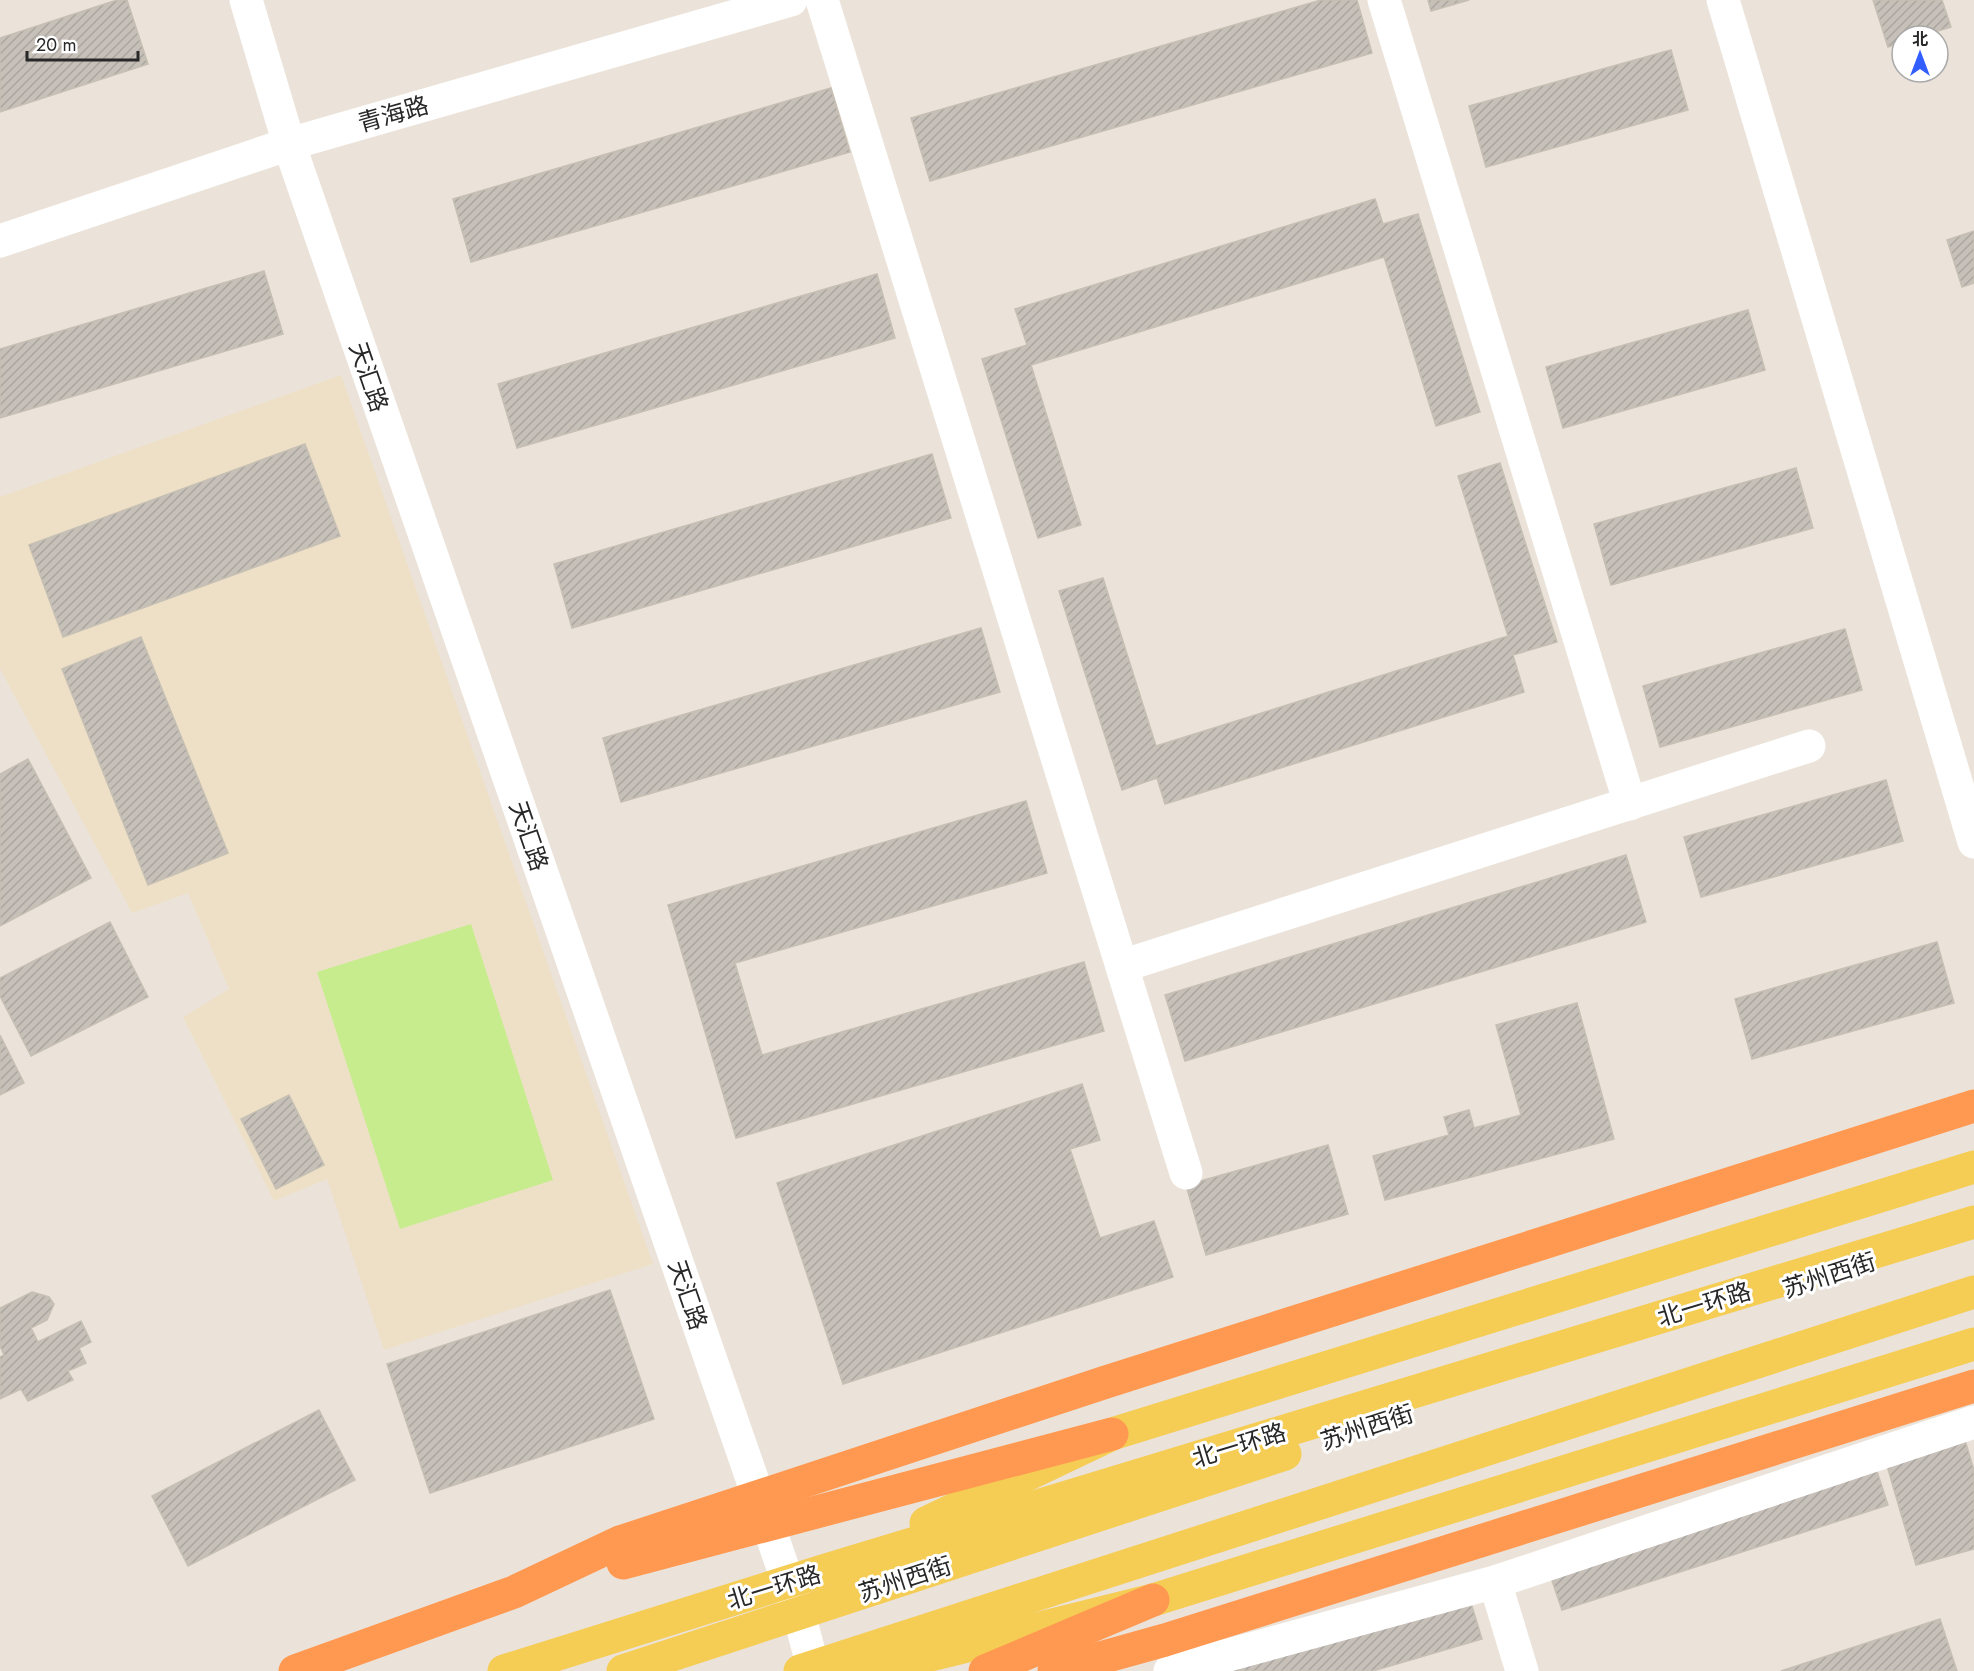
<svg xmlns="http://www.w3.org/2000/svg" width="1974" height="1671" viewBox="0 0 1974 1671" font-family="Jost,'Noto Sans SC',sans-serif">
	<defs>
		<pattern id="building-hatch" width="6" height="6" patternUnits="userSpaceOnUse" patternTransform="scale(1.5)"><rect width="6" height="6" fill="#c6c0b9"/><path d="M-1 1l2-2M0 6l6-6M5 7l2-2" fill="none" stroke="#aaa59f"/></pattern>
	</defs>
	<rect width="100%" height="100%" fill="#ebe3d9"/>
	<!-- education -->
	<polygon fill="#eee0c7" points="341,375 653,1264 384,1350 327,1179 274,1201 183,1017 229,989 188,893 132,913 0,669 0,497"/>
	<!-- pitch -->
	<polygon fill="#c6ec8d" points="471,924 553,1180 400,1229 317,972"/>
	<!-- building -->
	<g fill="url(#building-hatch)" stroke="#c6bfb3" stroke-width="1.5">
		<polygon points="117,0 127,0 148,64 0,112 0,38"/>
		<polygon points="1321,0 1357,0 1372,53 930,181 911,118"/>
		<polygon points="1428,0 1469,0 1431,11"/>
		<polygon points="1873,0 1942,0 1951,27 1922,36 1902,36 1902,43 1888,47"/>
		<polygon points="1671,50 1688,110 1486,167 1469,106"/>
		<polygon points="831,88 850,152 471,262 453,199"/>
		<polygon points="1375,199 1383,224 1418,214 1480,412 1436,426 1384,257 1031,365 1081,525 1038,538 982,359 1027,345 1015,309"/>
		<polygon points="1974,231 1974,283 1962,287 1947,240"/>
		<polygon points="264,271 283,334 0,418 0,349"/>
		<polygon points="877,274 895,338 517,448 498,384"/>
		<polygon points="1748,310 1765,370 1563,428 1546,367"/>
		<polygon points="305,444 340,536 63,637 29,545"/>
		<polygon points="932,454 951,518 572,628 554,564"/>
		<polygon points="1500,463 1557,642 1513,655 1524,692 1165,804 1157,778 1122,790 1059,591 1103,578 1156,746 1508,636 1458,476"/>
		<polygon points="1796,468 1813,528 1611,585 1594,524"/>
		<polygon points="981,628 1000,692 621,802 603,738"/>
		<polygon points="1845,629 1862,690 1660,747 1643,686"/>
		<polygon points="141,637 228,853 148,885 62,669"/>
		<polygon points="28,759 91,878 0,926 0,774"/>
		<polygon points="1886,780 1903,841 1701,897 1684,837"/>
		<polygon points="1026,801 1047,873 735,963 762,1055 1084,962 1104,1031 736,1138 668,905"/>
		<polygon points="1626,855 1646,922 1185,1061 1165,995"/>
		<polygon points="110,922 148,997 31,1056 0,996 0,978"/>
		<polygon points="1937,942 1954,1003 1752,1059 1735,999"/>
		<polygon points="1577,1003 1614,1139 1385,1200 1373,1156 1449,1135 1444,1117 1469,1110 1474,1128 1521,1115 1496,1025"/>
		<polygon points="0,1035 24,1083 0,1095"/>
		<polygon points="1082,1084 1100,1140 1070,1149 1100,1238 1154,1221 1173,1277 843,1384 777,1183"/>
		<polygon points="289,1095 324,1165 276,1189 241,1119"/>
		<polygon points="1328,1145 1348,1214 1206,1255 1186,1185"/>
		<polygon points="610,1290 654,1419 430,1493 387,1364"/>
		<polygon points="32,1292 49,1297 54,1304 47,1320 31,1328 38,1342 81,1321 91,1342 79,1348 86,1363 68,1371 73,1380 28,1401 21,1389 0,1399 0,1357 4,1355 0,1346 0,1308"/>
		<polygon points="319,1410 355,1480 188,1566 152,1496"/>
		<polygon points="1964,1437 1974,1470 1974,1549 1916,1565 1885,1459"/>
		<polygon points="1871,1453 1888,1505 1562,1610 1544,1557"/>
		<polygon points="1467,1590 1482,1639 1373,1671 1192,1671"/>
		<polygon points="1940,1619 1957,1671 1781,1671"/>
	</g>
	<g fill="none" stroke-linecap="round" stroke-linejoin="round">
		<!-- minor -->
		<g stroke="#fff" stroke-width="33">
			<polyline points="246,0 289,144 799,1614 814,1671"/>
			<polyline points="822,0 1186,1173"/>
			<polyline points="1384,0 1630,804"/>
			<polyline points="1723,0 1974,842"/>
			<polyline points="0,241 289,144 791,0"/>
			<polyline points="1122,966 1809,746"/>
			<polyline points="1495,1582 1522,1671"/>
			<polyline points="1170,1671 1495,1582 1974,1422"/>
		</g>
		<!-- major -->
		<g stroke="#f5cc54" stroke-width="33">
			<polyline points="926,1523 1112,1434 1974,1167"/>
			<polyline points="504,1671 826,1570 1974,1222"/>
			<polyline points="623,1671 1285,1454"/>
			<polyline points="800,1671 1974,1292"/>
			<polyline points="866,1671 1153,1600 1974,1344"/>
		</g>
		<!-- highway -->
		<g stroke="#ff9850" stroke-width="33">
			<polyline points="623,1563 1112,1434"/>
			<polyline points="295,1671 514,1592 620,1542 1106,1382 1974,1106"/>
			<polyline points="985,1671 1153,1600"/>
			<polyline points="1054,1671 1165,1640 1974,1386"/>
		</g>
	</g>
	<g text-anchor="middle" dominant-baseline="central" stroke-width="6" stroke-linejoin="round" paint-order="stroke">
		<!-- street labels -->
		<g font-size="24" fill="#282828" stroke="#fff">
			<text transform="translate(393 114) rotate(-16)">青海路</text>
			<text transform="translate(369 377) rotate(71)">天汇路</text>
			<text transform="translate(529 836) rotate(71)">天汇路</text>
			<text transform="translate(1829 1275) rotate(-18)">苏州西街</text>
			<text transform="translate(688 1295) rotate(71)">天汇路</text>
			<text transform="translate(1704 1304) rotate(-17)">北一环路</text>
			<text transform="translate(1367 1427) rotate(-18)">苏州西街</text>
			<text transform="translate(1239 1445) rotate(-17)">北一环路</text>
			<text transform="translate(905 1579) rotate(-18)">苏州西街</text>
			<text transform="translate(774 1587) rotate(-17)">北一环路</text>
		</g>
	</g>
	<!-- north arrow -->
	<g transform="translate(1920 54)"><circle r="28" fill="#ffffff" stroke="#a9a9a9" stroke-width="1.5"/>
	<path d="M0-4.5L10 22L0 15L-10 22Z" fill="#325dff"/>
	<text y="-9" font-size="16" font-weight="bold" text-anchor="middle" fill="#282828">北</text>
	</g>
	<!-- scale -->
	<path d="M27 51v9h111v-9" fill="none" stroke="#282828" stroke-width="3"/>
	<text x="36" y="51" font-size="18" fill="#282828" stroke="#ffffff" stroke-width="4.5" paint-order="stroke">20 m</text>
</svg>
